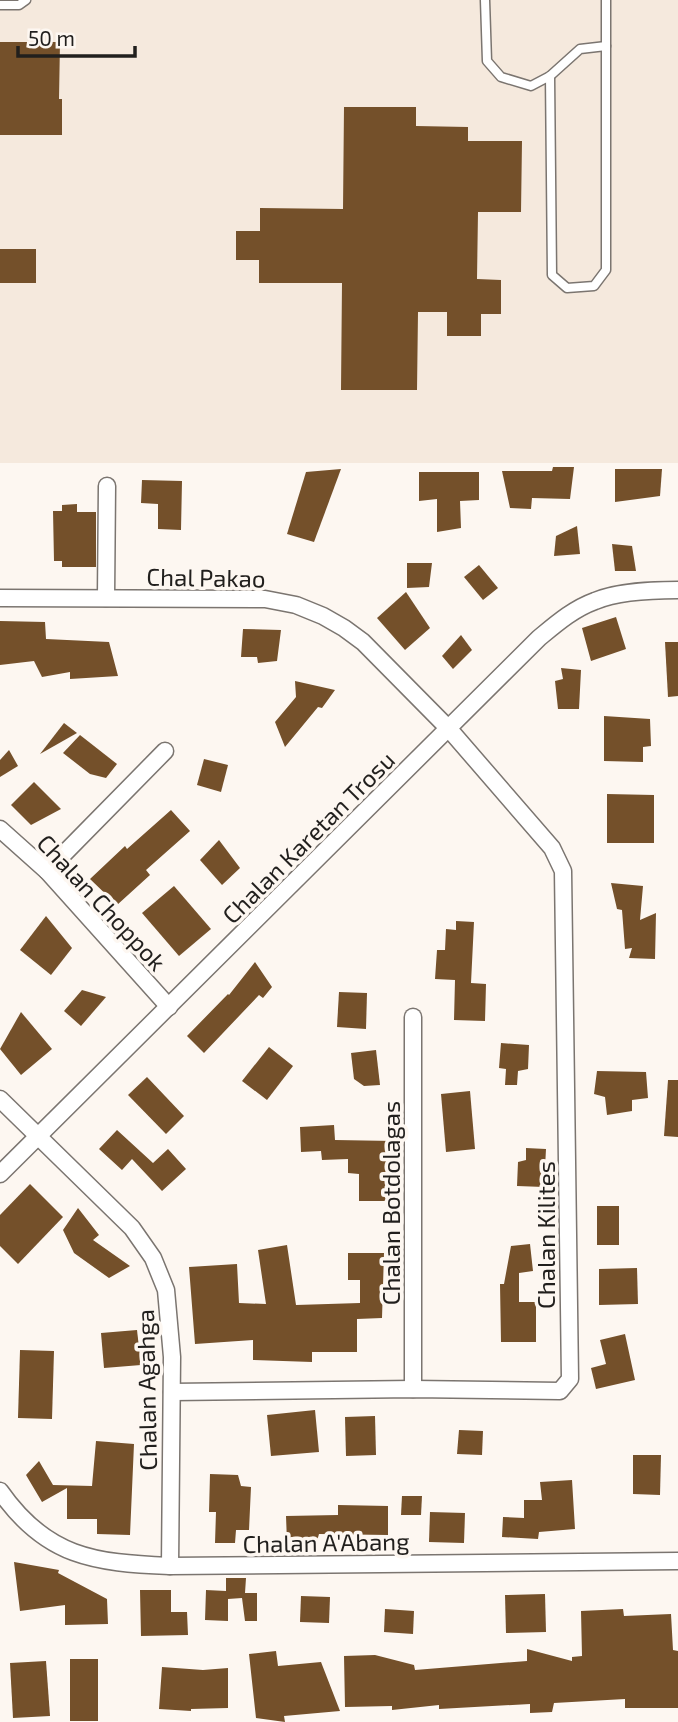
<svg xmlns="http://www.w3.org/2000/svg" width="678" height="1722" viewBox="0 0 678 1722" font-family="'Exo 2',sans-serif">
	<rect width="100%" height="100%" fill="#fdf7f1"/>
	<!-- built -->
	<rect fill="#f5e9dd" x="0" y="0" width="678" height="463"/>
	<!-- building -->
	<g fill="#74502a">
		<polygon points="0,42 60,42 59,99 62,99 62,135 0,135"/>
		<polygon points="344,107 416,107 416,126 468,127 468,141 522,141 521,212 478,212 477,279 501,280 501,314 481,314 481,336 447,336 447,312 418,312 417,390 341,390 342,283 259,283 259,260 236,260 236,231 260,231 260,208 343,209"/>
		<rect x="0" y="249" width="36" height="34"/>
		<polygon points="553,467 574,467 570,499 532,498 531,509 510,508 502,471 552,471"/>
		<polygon points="341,469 314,542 287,534 306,472"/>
		<polygon points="615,469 662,469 660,496 615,502"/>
		<polygon points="419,472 479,472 479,500 460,501 461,528 437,532 437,499 419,501"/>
		<polygon points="142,480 182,481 181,530 158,529 158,504 141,503"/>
		<polygon points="77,504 77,512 96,512 96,567 62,567 62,561 54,561 53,511 62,511 62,505"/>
		<polygon points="577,526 580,554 554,556 556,536"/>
		<polygon points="612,544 632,546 636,571 615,571"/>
		<polygon points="407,563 432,563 429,587 407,588"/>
		<polygon points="479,565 498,588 483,600 464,577"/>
		<polygon points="406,592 430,628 405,650 377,618"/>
		<polygon points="616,617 626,649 591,661 582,628"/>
		<polygon points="0,621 45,622 46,639 109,642 118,676 70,679 70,672 42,677 34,661 0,665"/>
		<polygon points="243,629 281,630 277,661 258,663 257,657 241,657"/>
		<polygon points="461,635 472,650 453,669 442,656"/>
		<polygon points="665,642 678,642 678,696 668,697"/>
		<polygon points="561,668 581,670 579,709 558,709 555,681 563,679"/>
		<polygon points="295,681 335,690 322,708 318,707 285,747 275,722 296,697"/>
		<polygon points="604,716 650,719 651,746 643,747 643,762 604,761"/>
		<polygon points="64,723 77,733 40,754"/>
		<polygon points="80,735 117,764 106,778 90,774 63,753"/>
		<polygon points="9,750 18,766 0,777 0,760"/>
		<polygon points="204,759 228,765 221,792 197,785"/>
		<polygon points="34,782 61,809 31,825 11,805"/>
		<polygon points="607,794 654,795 654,843 607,843"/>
		<polygon points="171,810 190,831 146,870 150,875 117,905 90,879 125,846 127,849"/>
		<polygon points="219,840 240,868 222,885 200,860"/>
		<polygon points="611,883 643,886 640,920 656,913 655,959 629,958 632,948 625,949 622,910 617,909"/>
		<polygon points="174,886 211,929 179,956 142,913"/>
		<polygon points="46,916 72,948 51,975 20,950"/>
		<polygon points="456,921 474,922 471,983 486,984 485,1021 454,1020 455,980 435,979 437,950 445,950 446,929 456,930"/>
		<polygon points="255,962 272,987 263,998 259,995 204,1053 187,1036 228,994 229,995"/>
		<polygon points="82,990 106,997 81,1026 64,1011"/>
		<polygon points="339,992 367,993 366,1029 337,1027"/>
		<polygon points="21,1012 52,1049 21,1075 0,1049"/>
		<polygon points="501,1043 529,1045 528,1069 518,1071 517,1085 505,1085 506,1069 499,1068"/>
		<polygon points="269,1047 293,1066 267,1100 242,1081"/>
		<polygon points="376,1050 380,1085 364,1086 354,1079 351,1053"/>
		<polygon points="597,1071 646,1072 648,1098 632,1100 632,1111 607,1115 605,1097 594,1094"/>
		<polygon points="147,1077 184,1116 166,1134 128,1095"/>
		<polygon points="668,1080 678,1080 678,1137 664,1136"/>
		<polygon points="470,1091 475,1149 446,1152 441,1094"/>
		<polygon points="334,1125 335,1140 394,1141 394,1201 359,1201 359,1174 348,1173 348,1159 322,1160 321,1151 301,1152 300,1127"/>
		<polygon points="117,1130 153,1163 168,1149 186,1169 162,1191 132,1159 122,1170 99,1149"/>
		<polygon points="526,1148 546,1149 544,1187 517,1186 518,1162 526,1160"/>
		<polygon points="30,1184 63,1217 18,1264 0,1246 0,1215"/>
		<rect x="597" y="1206" width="22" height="39"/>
		<polygon points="78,1208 99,1235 93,1240 130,1266 109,1278 74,1253 63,1230"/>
		<polygon points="530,1244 533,1271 519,1273 519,1302 536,1302 536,1342 501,1342 500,1284 504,1284 511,1246"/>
		<polygon points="287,1245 296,1305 360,1303 360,1280 348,1280 348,1253 384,1253 382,1318 357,1319 357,1352 312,1352 312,1362 253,1360 253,1340 195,1344 189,1267 237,1264 239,1303 266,1304 258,1250"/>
		<polygon points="637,1268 638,1304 599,1305 599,1269"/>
		<polygon points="137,1330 141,1365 104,1368 101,1333"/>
		<polygon points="625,1334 635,1380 596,1389 591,1368 606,1364 600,1340"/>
		<polygon points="20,1350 54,1351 52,1419 18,1418"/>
		<polygon points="315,1410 319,1452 271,1456 267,1415"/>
		<polygon points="375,1416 376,1455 346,1456 345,1417"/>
		<polygon points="459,1430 483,1431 482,1455 457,1454"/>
		<polygon points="96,1441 134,1444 130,1535 97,1534 97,1519 67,1519 67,1488 42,1502 26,1475 39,1461 53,1485 92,1486"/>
		<polygon points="633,1455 661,1455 660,1495 633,1494"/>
		<polygon points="210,1474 238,1475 241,1486 251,1487 249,1530 236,1530 235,1543 215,1543 216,1512 209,1512"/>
		<polygon points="572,1480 575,1529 539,1532 538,1539 502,1537 503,1517 524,1518 524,1500 542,1500 540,1482"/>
		<polygon points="402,1496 422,1496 421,1515 401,1515"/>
		<polygon points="338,1505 388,1506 388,1535 319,1534 317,1541 287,1542 286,1516 338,1515"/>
		<polygon points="430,1512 465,1513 464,1543 429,1542"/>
		<polygon points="14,1562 59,1570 58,1573 107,1599 108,1624 65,1625 65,1605 20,1611"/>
		<polygon points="226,1578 246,1578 245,1593 257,1593 257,1621 245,1621 242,1598 228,1599 228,1621 205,1620 206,1590 226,1591"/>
		<polygon points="140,1590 171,1590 171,1612 187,1612 188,1635 141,1636"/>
		<polygon points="545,1594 546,1632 506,1633 505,1595"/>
		<polygon points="301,1596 330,1597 329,1623 300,1622"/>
		<polygon points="385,1609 414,1611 413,1634 384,1632"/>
		<polygon points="623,1609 624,1616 671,1614 673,1650 678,1651 678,1708 625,1708 625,1699 554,1703 552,1712 530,1713 530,1704 439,1709 439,1705 392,1710 392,1706 345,1707 344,1656 375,1655 414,1665 415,1670 527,1661 527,1649 572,1661 572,1657 582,1656 581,1611"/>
		<polygon points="276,1651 278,1666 321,1662 340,1711 284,1716 285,1722 256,1718 249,1654"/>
		<rect x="70" y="1659" width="28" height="62"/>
		<polygon points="46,1661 50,1716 13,1718 10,1663"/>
		<polygon points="162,1667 203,1670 228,1668 228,1708 191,1709 191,1711 159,1709"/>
	</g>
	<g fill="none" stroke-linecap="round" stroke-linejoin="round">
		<!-- lane casing -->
		<g stroke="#7b7570" stroke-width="11">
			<g id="lane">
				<polyline points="485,0 487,61 501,77 531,86 550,76 580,49 606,46"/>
				<polyline points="0,5 19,5 26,0"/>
				<polyline points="550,76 552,275 567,288 594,286 606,270 606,0"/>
			</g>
		</g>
		<!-- street casing -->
		<g stroke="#7b7570" stroke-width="19">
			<g id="street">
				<polyline points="0,598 265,599 296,605 323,616 344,628 363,642 449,729 552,848 563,871 570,1379 560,1391 413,1389 172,1392"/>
				<polyline points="106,598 107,486"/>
				<polyline points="0,829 47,871 169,1007"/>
				<polyline points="47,871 165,751"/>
				<polyline points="0,1099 132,1228 153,1258 166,1290 172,1357 170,1566"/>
				<path d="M0 1174 539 638C556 624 573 609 595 601 619 591 652 590 678 590"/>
				<polyline points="413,1389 413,1017"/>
				<path d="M0 1491C46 1557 94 1563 170 1566L678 1561"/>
			</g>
		</g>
		<!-- lane -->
		<use href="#lane" stroke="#fff" stroke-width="8"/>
		<!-- street -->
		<use href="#street" stroke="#fff" stroke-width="16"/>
	</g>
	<g text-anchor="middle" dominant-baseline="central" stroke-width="7" stroke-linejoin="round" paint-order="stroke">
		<!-- street labels -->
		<g font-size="24" fill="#211f1d" stroke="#fdf7f1">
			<text transform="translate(206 577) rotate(1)">Chal Pakao</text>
			<text transform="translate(308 837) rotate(-45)">Chalan Karetan Trosu</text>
			<text transform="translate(102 902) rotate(47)">Chalan Choppok</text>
			<text transform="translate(390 1203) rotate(-90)">Chalan Botdolagas</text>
			<text transform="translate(545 1235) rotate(-90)">Chalan Kilites</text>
			<text transform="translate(146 1390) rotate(-91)">Chalan Agahga</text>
			<text transform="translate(326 1542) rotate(-1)">Chalan A'Abang</text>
		</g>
	</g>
	<!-- scale -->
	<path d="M18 46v10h117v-10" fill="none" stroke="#211f1d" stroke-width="3.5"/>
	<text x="28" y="46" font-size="21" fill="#211f1d" stroke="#fdf7f1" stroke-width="5" paint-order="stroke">50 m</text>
</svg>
